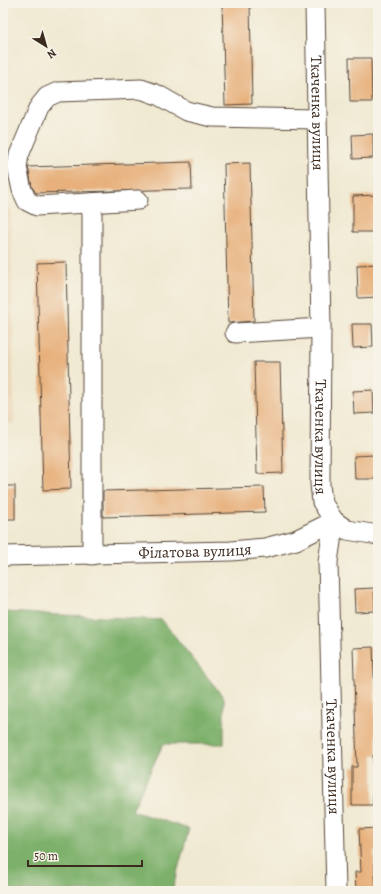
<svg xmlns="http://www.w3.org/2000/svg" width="381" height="894" viewBox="0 0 381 894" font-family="Alegreya,serif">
	<rect width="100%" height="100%" fill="#f7f3e8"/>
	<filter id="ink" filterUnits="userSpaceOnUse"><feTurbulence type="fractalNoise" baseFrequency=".025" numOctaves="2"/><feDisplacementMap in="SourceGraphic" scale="8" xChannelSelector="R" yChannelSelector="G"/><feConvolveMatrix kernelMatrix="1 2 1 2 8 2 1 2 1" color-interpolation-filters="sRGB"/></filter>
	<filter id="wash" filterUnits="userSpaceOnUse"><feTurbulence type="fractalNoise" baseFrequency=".012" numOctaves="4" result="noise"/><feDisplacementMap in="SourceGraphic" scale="16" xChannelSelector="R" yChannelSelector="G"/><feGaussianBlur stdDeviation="0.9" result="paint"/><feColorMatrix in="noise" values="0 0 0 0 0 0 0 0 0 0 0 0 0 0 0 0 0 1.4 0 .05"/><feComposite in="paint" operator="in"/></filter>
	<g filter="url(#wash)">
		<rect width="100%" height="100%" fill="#f0e9d1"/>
		<!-- built -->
		<polygon fill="#ecd8ba" points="3,209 11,209 14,423 3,423"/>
		<!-- forest -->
		<polygon fill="#7db06b" stroke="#5c6d44" points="3,612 162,620 224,698 224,744 163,744 132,811 189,829 172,891 3,891"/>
		<g id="blocks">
			<!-- building -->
			<g fill="#e7b07b">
				<polygon points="222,3 250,3 252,104 225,105"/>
				<polygon points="349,58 371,58 372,102 350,102"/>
				<polygon points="373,134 373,158 353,159 352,135"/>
				<polygon points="191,162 192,189 36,193 32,187 28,167"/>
				<polygon points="250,163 254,321 228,323 224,164"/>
				<polygon points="378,195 378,232 353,232 353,196"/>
				<polygon points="66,262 71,489 43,490 37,263"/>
				<polygon points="377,264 378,297 358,298 357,265"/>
				<polygon points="352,324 372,324 373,347 353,348"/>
				<polygon points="254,362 280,362 283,473 257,474"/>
				<polygon points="373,390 374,413 354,414 353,391"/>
				<polygon points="374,455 375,479 355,479 354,456"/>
				<rect x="3" y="486" width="12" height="33"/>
				<polygon points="264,487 265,512 103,517 103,491"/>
				<polygon points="374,588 375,611 355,612 354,589"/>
				<polygon points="373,647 377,755 373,755 373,805 352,805 352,767 357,767 353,648"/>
				<polygon points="378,828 378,851 374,852 376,891 356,891 355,872 361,872 359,829"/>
			</g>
		</g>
	</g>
	<g filter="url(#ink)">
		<use href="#blocks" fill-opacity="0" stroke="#564739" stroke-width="1"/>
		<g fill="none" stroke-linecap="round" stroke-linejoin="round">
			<!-- minor casing -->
			<g stroke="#564739" stroke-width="21">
				<g id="minor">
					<path id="s1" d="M315 3 321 328 320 484 322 502 334 521 328 562 336 891"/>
					<polyline points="138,200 37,206 27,201 22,190 17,167 19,155 39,107 47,97 58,92 141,89 158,95 186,111 212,117 317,119"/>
					<polyline points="235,333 321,328"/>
					<polyline points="334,521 347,530 378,535"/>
					<polyline points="92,555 92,203"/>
					<path id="s2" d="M3 556 231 551 265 548 296 540 334 521"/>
				</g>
			</g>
			<!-- minor -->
			<use href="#minor" stroke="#fff" stroke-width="19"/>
		</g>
	</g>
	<g text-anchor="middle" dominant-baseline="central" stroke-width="3.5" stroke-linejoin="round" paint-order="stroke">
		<!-- street labels -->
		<g font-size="16" fill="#3b2a1e" stroke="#f7f3e8">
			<text stroke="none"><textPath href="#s1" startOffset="110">Ткаченка вулиця</textPath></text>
			<text stroke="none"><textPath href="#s1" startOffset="434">Ткаченка вулиця</textPath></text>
			<text stroke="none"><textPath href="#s2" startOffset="192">Філатова вулиця</textPath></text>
			<text stroke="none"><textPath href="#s1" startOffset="758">Ткаченка вулиця</textPath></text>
		</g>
	</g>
	<!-- margin -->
	<rect width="381" height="894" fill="none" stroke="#f7f3e8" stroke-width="16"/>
	<!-- north arrow -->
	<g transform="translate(46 46) rotate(143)" stroke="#f7f3e8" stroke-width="3" paint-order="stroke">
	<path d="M0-3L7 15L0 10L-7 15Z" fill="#3b2a1e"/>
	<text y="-6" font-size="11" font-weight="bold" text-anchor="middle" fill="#3b2a1e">N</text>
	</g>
	<!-- scale -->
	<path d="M28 860v6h114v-6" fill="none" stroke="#3b2a1e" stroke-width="2"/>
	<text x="34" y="860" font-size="12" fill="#3b2a1e" stroke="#f7f3e8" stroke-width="3" paint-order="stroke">50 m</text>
</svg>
